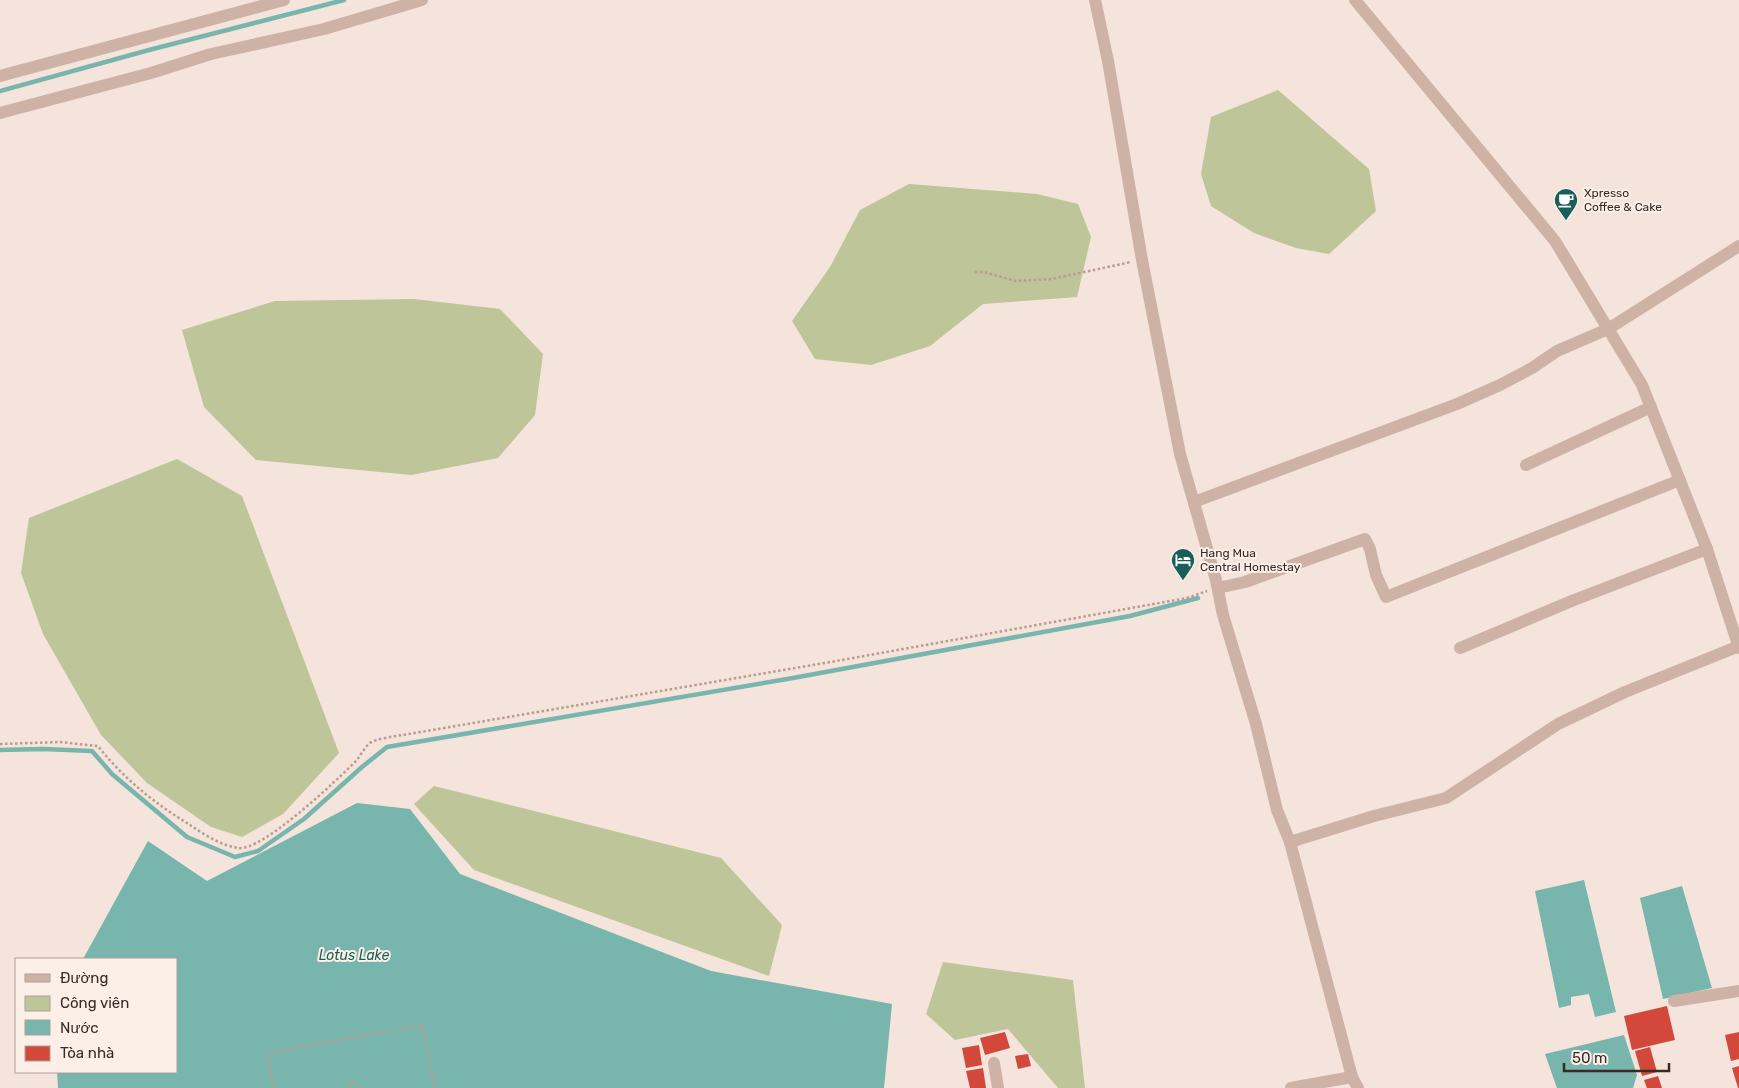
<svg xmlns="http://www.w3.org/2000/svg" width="1739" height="1088" viewBox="0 0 1739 1088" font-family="Rubik,sans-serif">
	<rect width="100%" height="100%" fill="#f4e4db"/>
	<!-- green -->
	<g fill="#bdc599">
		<polygon points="1278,90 1369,169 1376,211 1329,254 1296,248 1254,233 1211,206 1201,174 1211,117"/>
		<polygon points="909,184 1037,194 1078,204 1091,237 1077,297 983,304 930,346 871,365 815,359 792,321 830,267 860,210"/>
		<polygon points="414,299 500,309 543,354 535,415 498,458 411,475 256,460 204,407 182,330 275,301"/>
		<polygon points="177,459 242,496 339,753 283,814 242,837 211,827 147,783 101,735 43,634 21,573 29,518"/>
		<polygon points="434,786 721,858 782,925 769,976 474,870 414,804"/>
		<polygon points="943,962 1073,980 1085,1088 1058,1088 1008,1029 955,1040 926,1014"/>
	</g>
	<!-- water -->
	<g fill="#77b5ad">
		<polygon points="357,803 410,809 460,874 711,971 892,1004 884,1088 58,1088 57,1072 176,1072 176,959 83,959 148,841 207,881"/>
		<polygon points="1584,880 1616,1012 1595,1017 1589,994 1571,997 1571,1005 1559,1008 1535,891"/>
		<polygon points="1682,886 1712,988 1663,999 1640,898"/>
		<polygon points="1624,1035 1637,1075 1633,1088 1557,1088 1545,1054"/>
	</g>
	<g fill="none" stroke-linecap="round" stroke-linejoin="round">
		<!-- stream -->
		<g stroke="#77b5ad" stroke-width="4.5">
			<polyline points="0,91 149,50 344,0"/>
			<polyline points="0,750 43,749 92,751 112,774 187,837 235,857 258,851 304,819 362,767 387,747 793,678 1130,616 1198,598"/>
		</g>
	</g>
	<!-- building -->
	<g fill="#d2483b">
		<polygon points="1667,1006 1675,1040 1632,1050 1624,1016"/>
		<polygon points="1005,1032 1010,1048 985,1055 980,1038"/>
		<polygon points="1739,1032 1739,1059 1731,1061 1725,1035"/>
		<polygon points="979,1045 982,1065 966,1068 962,1048"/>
		<polygon points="1650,1047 1657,1072 1642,1076 1635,1051"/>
		<polygon points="1028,1054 1031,1066 1018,1069 1015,1056"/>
		<polygon points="1739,1066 1739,1088 1738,1088 1732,1068"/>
		<polygon points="983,1068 986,1088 970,1088 966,1071"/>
		<polygon points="1658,1076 1662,1088 1647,1088 1644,1080"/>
	</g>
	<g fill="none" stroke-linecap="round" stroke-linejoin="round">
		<!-- path -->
		<g stroke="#ba9b8f" stroke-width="2.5" stroke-dasharray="2.5 2.5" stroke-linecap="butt">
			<polyline points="975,272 984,272 1016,281 1052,279 1131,262"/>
			<path d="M0 744 59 742 98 746C122 777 154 803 187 823 202 833 219 845 238 848 262 852 338 779 356 761 361 755 364 748 370 743 375 739 395 736 403 735L842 660 1187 598 1207 591"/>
			<polyline points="273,1088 268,1053 422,1025 435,1088"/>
			<polyline points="348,1088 352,1080 362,1088"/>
		</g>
		<!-- minor -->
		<g stroke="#ceb2a5" stroke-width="12">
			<polyline points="1095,0 1108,61 1142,260 1180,454 1216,580 1223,615 1256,724 1277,810 1290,842 1352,1077 1358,1088"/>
			<polyline points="1355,0 1555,241 1642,385 1707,549 1739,648"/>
			<polyline points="0,76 284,0"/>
			<polyline points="0,113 151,73 211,54 324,29 422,0"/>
			<polyline points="1526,465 1651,407"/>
			<polyline points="1194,502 1457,404 1500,385 1532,368 1557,351 1608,329 1739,246"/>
			<polyline points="1218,588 1245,582 1365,539 1370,549 1376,575 1386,597 1680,480"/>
			<polyline points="1460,648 1574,600 1707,549"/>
			<polyline points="1290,842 1374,816 1446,798 1558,724 1625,692 1739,646"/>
			<polyline points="1674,1001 1739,991"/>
			<polyline points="994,1063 998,1088"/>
			<polyline points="1291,1088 1352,1077"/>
		</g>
	</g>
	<!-- icons -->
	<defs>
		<g id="cafe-pin" transform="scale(1.25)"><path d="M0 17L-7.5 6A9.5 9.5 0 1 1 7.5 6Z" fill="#185f59" stroke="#fbefe8"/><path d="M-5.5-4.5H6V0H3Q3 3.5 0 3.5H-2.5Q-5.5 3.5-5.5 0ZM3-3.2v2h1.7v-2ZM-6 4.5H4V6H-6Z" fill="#fff"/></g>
		<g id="hotel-pin" transform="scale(1.25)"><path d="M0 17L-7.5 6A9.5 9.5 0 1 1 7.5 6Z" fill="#185f59" stroke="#fbefe8"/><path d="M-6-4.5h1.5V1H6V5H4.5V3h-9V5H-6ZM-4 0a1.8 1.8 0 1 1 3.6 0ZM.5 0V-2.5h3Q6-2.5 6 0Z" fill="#fff"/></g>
	</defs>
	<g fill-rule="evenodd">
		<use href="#cafe-pin" x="1566" y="200"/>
		<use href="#hotel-pin" x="1183" y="560"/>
	</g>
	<g text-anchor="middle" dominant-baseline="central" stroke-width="4" stroke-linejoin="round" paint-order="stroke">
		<!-- poi labels -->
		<g font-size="12" fill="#392a27" stroke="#fbefe8" text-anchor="start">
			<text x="1584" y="193">Xpresso<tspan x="1584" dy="14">Coffee &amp; Cake</tspan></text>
			<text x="1200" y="553">Hang Mua<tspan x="1200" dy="14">Central Homestay</tspan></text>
		</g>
		<!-- water labels -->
		<g font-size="14" font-style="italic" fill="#185f59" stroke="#fbefe8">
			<text x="354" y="955">Lotus Lake</text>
		</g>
	</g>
	<!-- legend -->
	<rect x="15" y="958" width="162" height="115" fill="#fbefe8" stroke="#ada09b"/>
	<rect x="25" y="974" width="25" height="8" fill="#ceb2a5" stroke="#ada09b"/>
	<text x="60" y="983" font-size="15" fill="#392a27">Đường</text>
	<rect x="25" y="996" width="25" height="15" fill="#bdc599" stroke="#ada09b"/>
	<text x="60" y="1008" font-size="15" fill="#392a27">Công viên</text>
	<rect x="25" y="1020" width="25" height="15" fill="#77b5ad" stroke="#ada09b"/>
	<text x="60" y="1033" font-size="15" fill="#392a27">Nước</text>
	<rect x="25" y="1046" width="25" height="15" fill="#d2483b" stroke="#ada09b"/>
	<text x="60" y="1058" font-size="15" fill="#392a27">Tòa nhà</text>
	<!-- scale -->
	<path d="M1564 1063v8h105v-8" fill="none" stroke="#392a27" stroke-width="2.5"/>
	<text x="1572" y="1063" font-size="15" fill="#392a27" stroke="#fbefe8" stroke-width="4" paint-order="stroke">50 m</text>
</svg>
